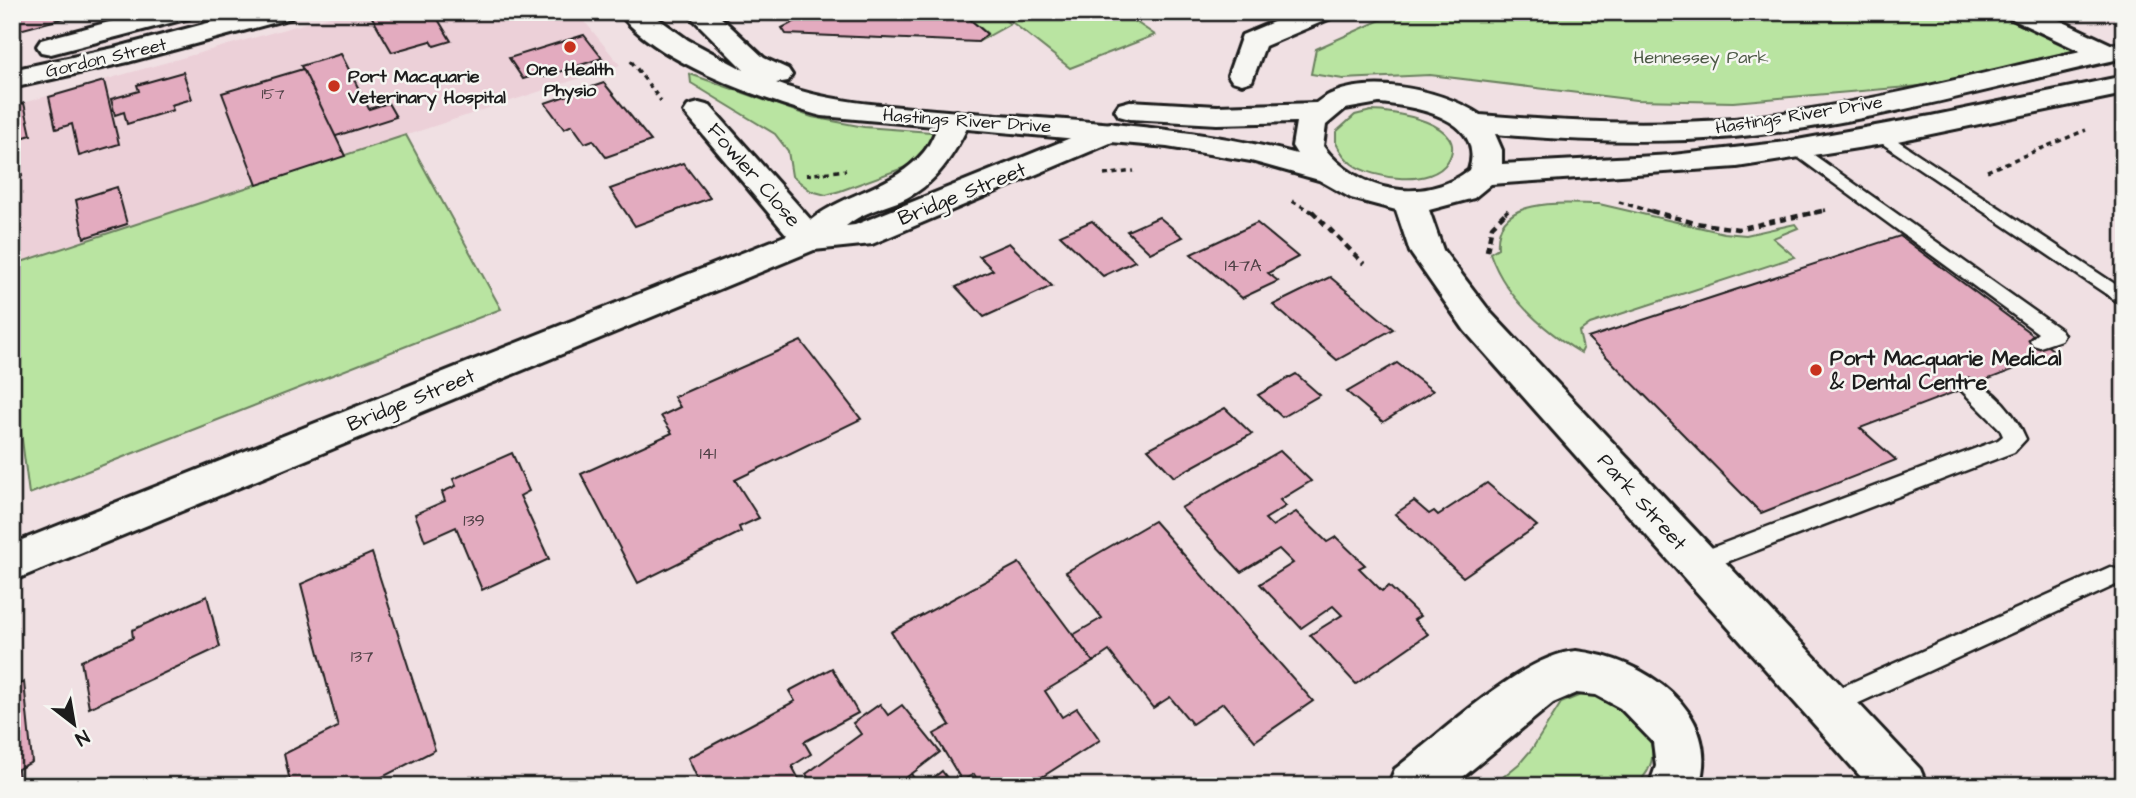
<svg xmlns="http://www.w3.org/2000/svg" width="2136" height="798" viewBox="0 0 2136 798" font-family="'Architects Daughter',sans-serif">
	<rect width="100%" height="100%" fill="#f0e0e3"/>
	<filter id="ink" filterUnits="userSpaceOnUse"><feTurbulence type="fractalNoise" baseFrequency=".0143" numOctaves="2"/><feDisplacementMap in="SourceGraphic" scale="14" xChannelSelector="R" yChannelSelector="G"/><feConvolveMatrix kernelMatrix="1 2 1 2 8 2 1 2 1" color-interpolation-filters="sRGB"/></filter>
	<g filter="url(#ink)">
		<!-- built -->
		<polygon fill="#ecd0d8" points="345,12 577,12 620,65 12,265 12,106"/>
		<!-- green -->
		<g fill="#b9e4a1" stroke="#6a805e" stroke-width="2">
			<polygon points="823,12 995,12 1010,24 978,42 987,33 966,16"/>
			<polygon points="999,12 1121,12 1155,35 1070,68"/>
			<polygon points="1398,12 2011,12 2092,61 2026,77 1733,102 1636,100 1430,75 1343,79 1311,74 1316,49"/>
			<polygon points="690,74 812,117 864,127 931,132 937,141 914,164 840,191 826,195 811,191 792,176 788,151 775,134 691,83"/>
			<path d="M1371 111C1392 111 1471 123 1448 161 1432 188 1373 179 1352 164 1344 158 1340 151 1336 143V132L1355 115Z"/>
			<polygon points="406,135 501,309 29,494 12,362 12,265"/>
			<path d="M1599 204 1724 233 1746 235 1795 224 1798 228 1773 238 1795 257 1590 324 1579 332 1583 349 1581 353C1542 329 1505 297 1490 253L1498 248C1494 195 1564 204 1599 204Z"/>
			<path d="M1588 692C1630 701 1679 748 1635 786H1492L1520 763 1532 749 1561 703Z"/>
		</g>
		<!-- building -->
		<g fill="#e3abbf" stroke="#1c1c1c" stroke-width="2">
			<polygon points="12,12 87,12 12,32"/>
			<polygon points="369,12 448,12 436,16 451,41 434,46 431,41 392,52"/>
			<polygon points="813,12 966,16 987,34 978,42 786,34 782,28"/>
			<polygon points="584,35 602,58 544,77 542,73 523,79 509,58"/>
			<polygon points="341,54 369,109 388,103 396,117 333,137 301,66"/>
			<polygon points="303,69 345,156 257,185 222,93"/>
			<polygon points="183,72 192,99 171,105 173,110 127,124 124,112 115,115 111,99 139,91 137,85"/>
			<polygon points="104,81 119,144 79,156 72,124 56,129 49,97"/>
			<polygon points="604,83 651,141 606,157 593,140 585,143 572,125 564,129 545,103"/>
			<polygon points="24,103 31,135 12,141 12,107"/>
			<polygon points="18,157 22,176 12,179 12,159"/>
			<polygon points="683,163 710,198 635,226 610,189"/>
			<polygon points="117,187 127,224 84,238 76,200"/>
			<polygon points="1159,217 1183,237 1150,253 1127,231"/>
			<polygon points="1092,221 1135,261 1103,276 1060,235"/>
			<polygon points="1257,223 1298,257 1268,273 1278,281 1242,298 1191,254"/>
			<polygon points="1900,236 2057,353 1860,428 1896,460 1761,513 1588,338"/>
			<polygon points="1009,243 1052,286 984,317 956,287 993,270 979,256"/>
			<polygon points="1330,277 1393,329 1337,360 1273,305"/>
			<polygon points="801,341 861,419 735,480 759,518 739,527 741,532 638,583 581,474 672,433 661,416 680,407 674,397"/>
			<polygon points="1397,363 1433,391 1383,422 1347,392"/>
			<polygon points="1296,374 1320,395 1282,417 1258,395"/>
			<polygon points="1225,408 1252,434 1174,477 1148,449"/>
			<polygon points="1280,451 1311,481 1280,500 1286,506 1265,519 1272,526 1296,512 1327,542 1336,537 1365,565 1359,568 1382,591 1389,586 1420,616 1414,620 1428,634 1356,684 1310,635 1342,615 1333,606 1301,628 1260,584 1293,563 1279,549 1241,572 1181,508"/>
			<polygon points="512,453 529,491 520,496 549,559 482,590 456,527 425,541 415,514 445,501 442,492 456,486 453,479"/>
			<polygon points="1487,483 1537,526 1463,577 1395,514 1414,501 1429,514 1434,511 1438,515"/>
			<polygon points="1154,521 1313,701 1255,741 1223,703 1192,724 1170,697 1153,708 1109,651 1093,662 1073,635 1102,618 1066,572"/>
			<polygon points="372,553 435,750 365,786 291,786 284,754 338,727 301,584"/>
			<polygon points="1019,563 1093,662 1045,691 1062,717 1077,708 1100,740 1042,777 1048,786 981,786 974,774 962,781 934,734 950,725 891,632"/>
			<polygon points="207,596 220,647 89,708 81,661 133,638 132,630"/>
			<polygon points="832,668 858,713 804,742 811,754 792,766 800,781 790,786 701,786 688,758 795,701 789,691"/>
			<polygon points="24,682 32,762 18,769 20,786 12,786 12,687"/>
			<polygon points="880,704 888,715 902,705 940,752 896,786 814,786 806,774 861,734 853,723"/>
			<polygon points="942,771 953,786 923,786"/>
			<polygon points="911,774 920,786 896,786"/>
		</g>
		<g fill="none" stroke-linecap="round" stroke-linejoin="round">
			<!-- lane casing -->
			<g stroke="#1c1c1c" stroke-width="5">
				<g id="lane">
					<polygon points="1880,129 2124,290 2124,306 1874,138 1872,134"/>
					<polygon points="1797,143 2061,330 2064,335 2061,340 2040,347 2033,345 2030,340 2038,333 1791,152 1789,148 1791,144"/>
					<path d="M1968 379C1994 387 2016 415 2026 439L2014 452 1706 570 1698 573 1690 570 1686 563 1690 556 1998 440 2003 436 2000 429 1958 387 1961 382Z"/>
					<polygon points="2110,567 2118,570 2122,577 2118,584 1837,713 1828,717 1819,713 1815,705 1819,697"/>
				</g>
			</g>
			<!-- street casing -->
			<g stroke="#1c1c1c" stroke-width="6">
				<g id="street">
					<polygon points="1297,12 1334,12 1331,18 1265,46 1252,81 1242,84 1232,81 1228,75 1242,35"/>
					<polygon points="2007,12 2042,12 2117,47 2121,53 2117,59 2107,61 2097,59 2010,18"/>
					<path d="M699 103 710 106 811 220C846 192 894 188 924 152 933 141 937 125 945 114L956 111 967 114 971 120C955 153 936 186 900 201 882 208 861 213 846 226L855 225 1100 126 1111 123 1122 126 1126 132 1122 138 872 244 814 250 12 581V544L787 235 684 112 688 106Z"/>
					<path d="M1576 651C1642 658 1723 710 1699 786H1649L1656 766 1653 742 1620 708 1596 695 1576 693 1553 703 1452 786H1388L1395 769C1438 736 1524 654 1576 651Z"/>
				</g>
			</g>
			<!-- secondary casing -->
			<g stroke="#1c1c1c" stroke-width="6">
				<g id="secondary">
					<polygon points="147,12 192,12 189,18 51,54 41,52 37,46 41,40"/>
					<polygon points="249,12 294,12 291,18 128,62 12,88 12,70 114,48"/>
					<path d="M619 12H649L688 40 744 70 686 12H715L764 58 788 69 792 75 788 81 776 83C835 105 897 106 959 112 1072 121 1187 125 1297 154L1292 146 1296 122 1217 124 1130 119 1119 116 1115 110 1119 104 1130 101 1217 106 1316 103C1356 71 1440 88 1480 115 1565 122 1649 126 1734 119 1865 107 1995 68 2124 42V58C1995 86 1865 125 1734 137 1654 144 1575 141 1495 134L1502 150V164L1673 155 1786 142 1931 116 2124 76V94L1883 144 1737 167 1491 184 1474 198 1429 210 1443 250 1491 313 1920 769 1927 786H1869L1465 331 1410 252 1396 210 1351 198 1319 180 1251 161 1167 147 822 116C767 101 652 61 619 12ZM1379 103C1414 106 1486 118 1469 170 1423 206 1357 192 1323 146L1326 125 1345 109Z"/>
				</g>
			</g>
			<!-- path-far1 -->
			<g stroke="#1c1c1c" stroke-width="3.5" stroke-dasharray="5 4.5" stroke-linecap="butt">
				<polyline points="631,61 661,101"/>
				<polyline points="1987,171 2086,130"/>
				<polyline points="806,175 846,170"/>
				<polyline points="1104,175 1134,171"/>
				<polyline points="1292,201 1314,213"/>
				<polyline points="1619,202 1657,213"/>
				<polyline points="1505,213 1508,210"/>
				<polyline points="1814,213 1826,210"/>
			</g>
			<!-- path -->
			<g stroke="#1c1c1c" stroke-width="4.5" stroke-dasharray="7 5" stroke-linecap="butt">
				<polyline points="1312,211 1364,264"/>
				<polyline points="1651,211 1695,223 1738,229 1822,211"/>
				<polyline points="1487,251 1492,226 1507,211"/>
			</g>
			<!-- lane -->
			<use href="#lane" fill="#f6f6f2" fill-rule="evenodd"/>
			<!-- street -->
			<use href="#street" fill="#f6f6f2" fill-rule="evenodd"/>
			<!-- secondary -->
			<use href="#secondary" fill="#f6f6f2" fill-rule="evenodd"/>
		</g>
	</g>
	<!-- markers -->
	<g fill="#c8321e" stroke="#f6f6f2" stroke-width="2.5">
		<circle cx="570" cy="47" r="7"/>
		<circle cx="334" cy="86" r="7"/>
		<circle cx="1816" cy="370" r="7"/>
	</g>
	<g text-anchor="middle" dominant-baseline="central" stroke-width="5" stroke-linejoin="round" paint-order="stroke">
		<!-- far-number labels -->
		<g font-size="16" fill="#4e4045">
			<text x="273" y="94">157</text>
		</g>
		<!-- far-park labels -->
		<g font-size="18" fill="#4b5844" stroke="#f6f6f2">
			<text x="1701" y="57">Hennessey Park</text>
		</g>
		<!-- far-street labels -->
		<g font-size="18" fill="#1c1c1c" stroke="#f6f6f2">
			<text transform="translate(106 58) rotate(-13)">Gordon Street</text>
			<text transform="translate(1799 115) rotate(-9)">Hastings River Drive</text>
			<text transform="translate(967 121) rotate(4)">Hastings River Drive</text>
		</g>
		<!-- far-poi labels -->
		<g font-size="18" font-weight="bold" fill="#1c1c1c" stroke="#f6f6f2">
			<text x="570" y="69">One Health<tspan x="570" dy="21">Physio</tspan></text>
			<text x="348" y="76" text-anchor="start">Port Macquarie<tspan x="348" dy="21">Veterinary Hospital</tspan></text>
		</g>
		<!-- number labels -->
		<g font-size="18" fill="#4e4045">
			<text x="1243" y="265">147A</text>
			<text x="708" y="453">141</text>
			<text x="474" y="520">139</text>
			<text x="362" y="656">137</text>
		</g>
		<!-- street labels -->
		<g font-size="21" fill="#1c1c1c" stroke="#f6f6f2">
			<text transform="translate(754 175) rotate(49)">Fowler Close</text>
			<text transform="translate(962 194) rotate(-22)">Bridge Street</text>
			<text transform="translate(411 400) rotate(-22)">Bridge Street</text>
			<text transform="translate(1642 502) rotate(48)">Park Street</text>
		</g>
		<!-- poi labels -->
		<g font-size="21" font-weight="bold" fill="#1c1c1c" stroke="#f6f6f2" text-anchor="start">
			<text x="1830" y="358">Port Macquarie Medical<tspan x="1830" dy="24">&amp; Dental Centre</tspan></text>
		</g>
	</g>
	<!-- margin -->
	<rect width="2136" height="798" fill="none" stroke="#f6f6f2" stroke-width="42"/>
	<rect x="21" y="21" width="2094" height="756" fill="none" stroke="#1c1c1c" stroke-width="2.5" filter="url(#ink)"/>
	<!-- north arrow -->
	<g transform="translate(74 724) rotate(149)" stroke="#f6f6f2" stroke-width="5" paint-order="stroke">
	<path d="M0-5L12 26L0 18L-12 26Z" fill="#1c1c1c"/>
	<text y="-10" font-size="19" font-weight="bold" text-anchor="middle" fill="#1c1c1c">N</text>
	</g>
</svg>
